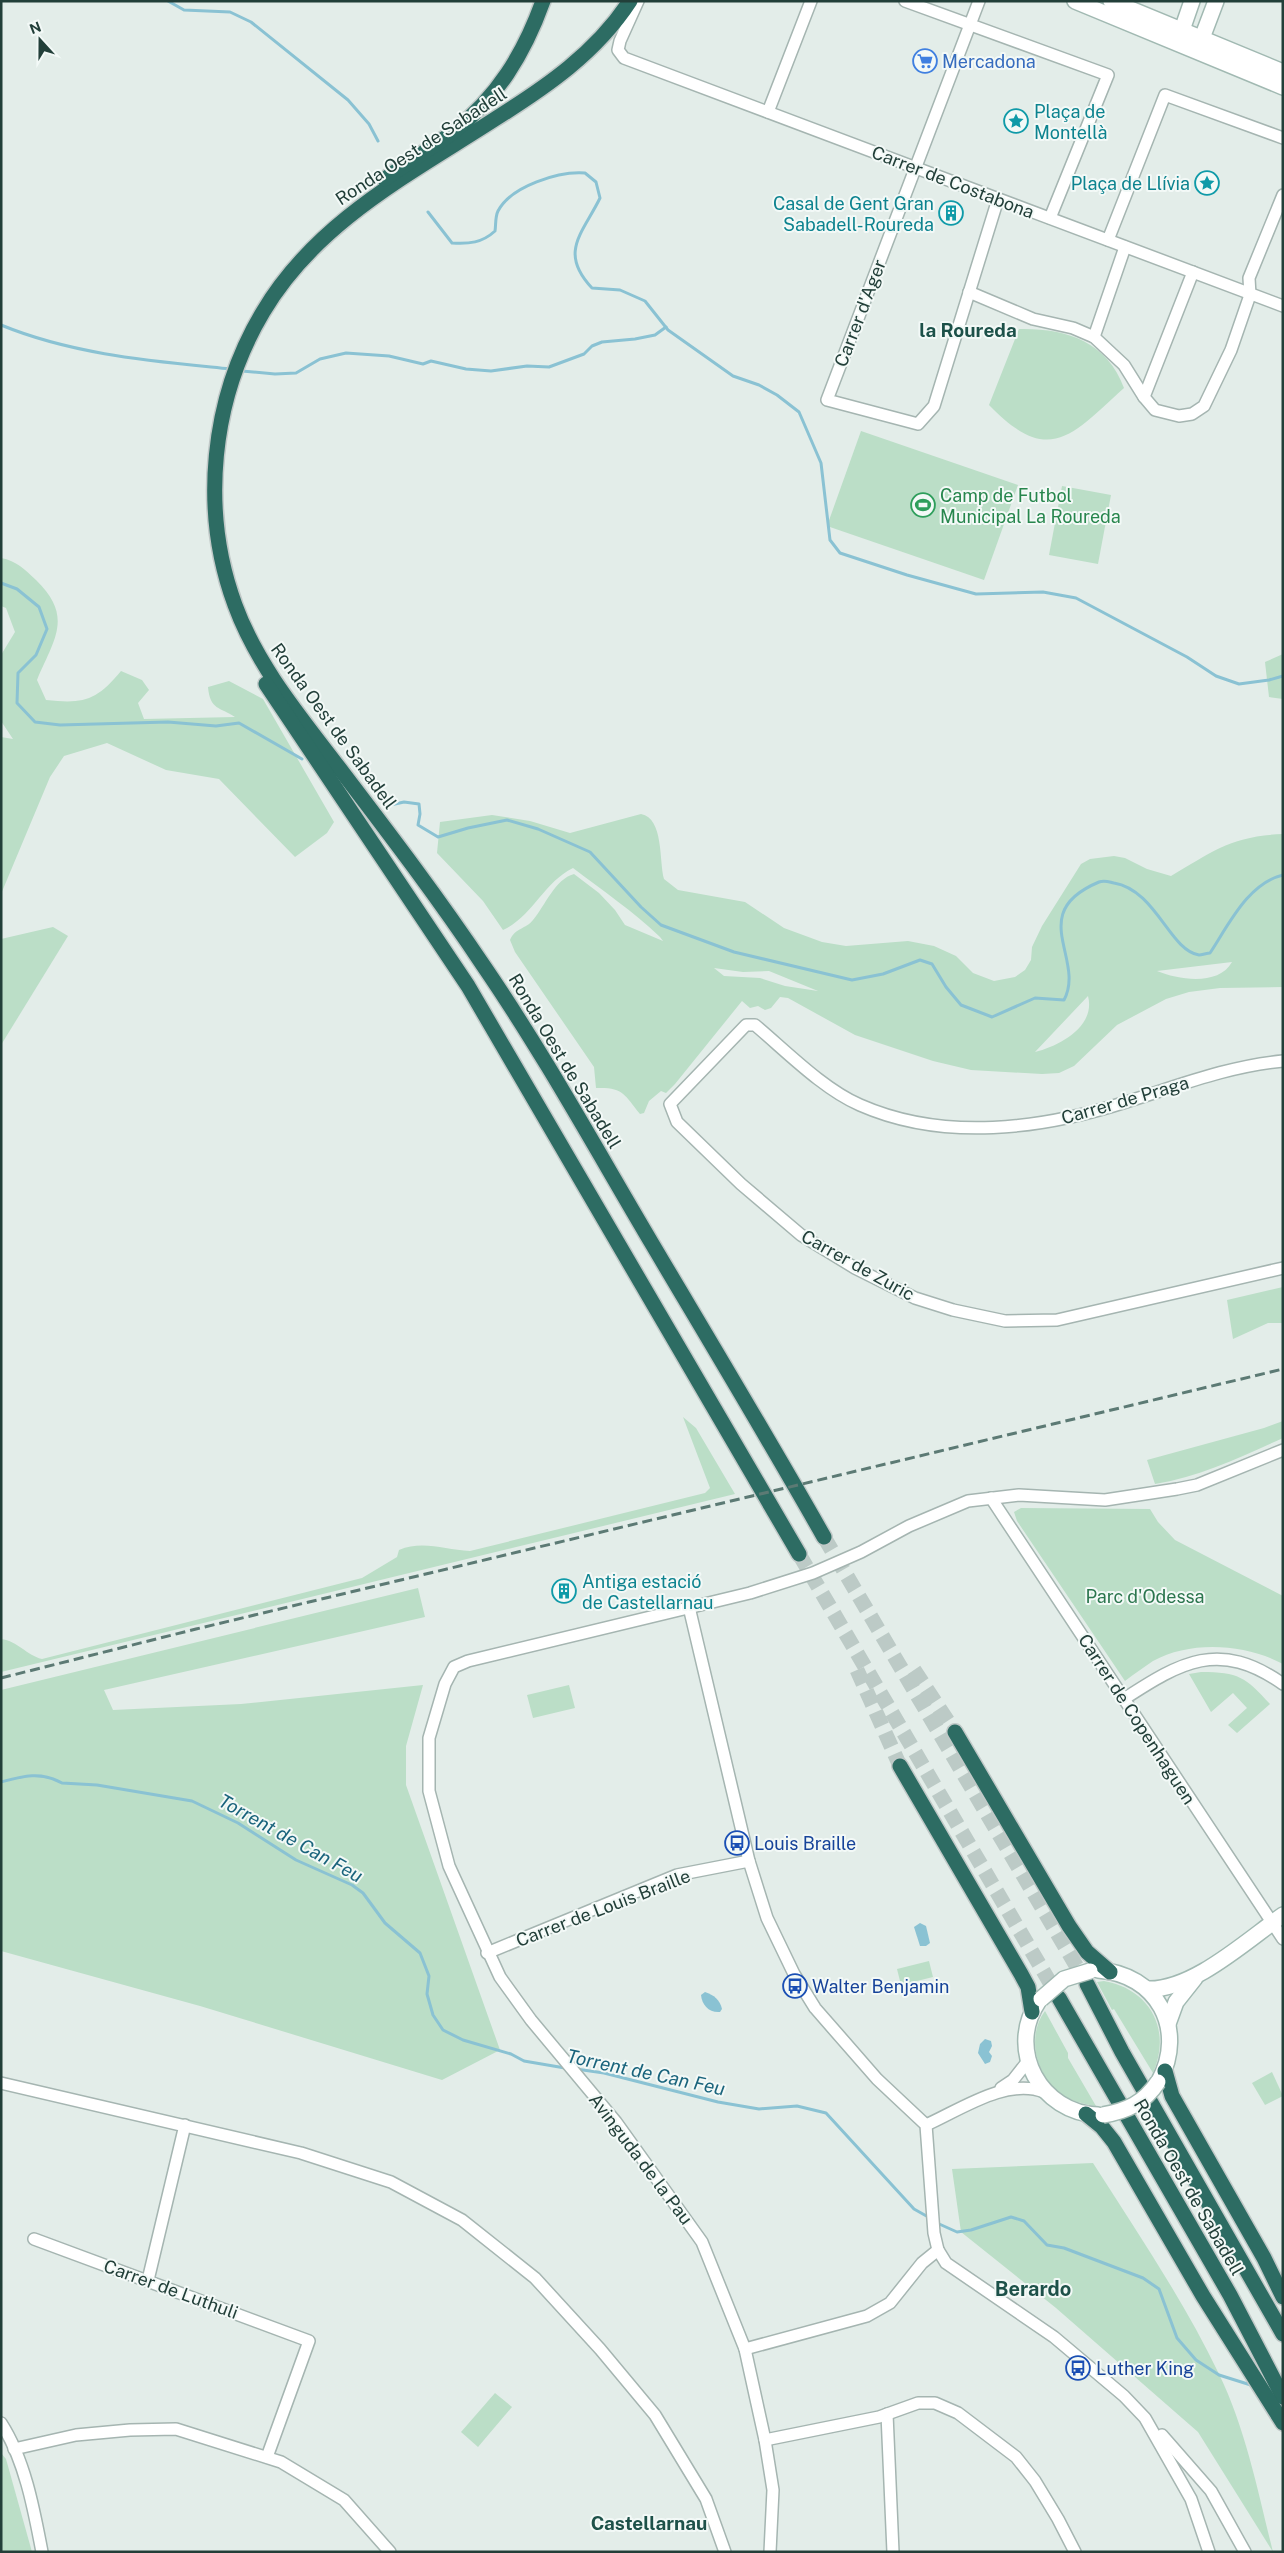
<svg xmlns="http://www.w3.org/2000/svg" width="1284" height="2553" viewBox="0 0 1284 2553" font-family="'Public Sans',sans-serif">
	<rect width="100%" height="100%" fill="#e3ede9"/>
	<!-- green -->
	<g fill="#bbdec7" fill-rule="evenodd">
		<path d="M1019 329C1065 328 1107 341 1124 388 1071 436 1049 467 989 405Z"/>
		<polygon points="861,431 1018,485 984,580 827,526"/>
		<polygon points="1062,486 1111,495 1098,564 1049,555"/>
		<path d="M1 558C17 561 24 569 36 580 74 617 54 639 37 680L46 700C84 704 96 701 121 671L142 680 149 690 138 703 144 719 235 717C220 707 210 710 208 687L229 681 263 699 334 822 327 833 295 857 219 779 166 770 107 743 64 756 50 777 1 894V737L13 739 1 721V655L15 632 6 608 1 606Z"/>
		<polygon points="1283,654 1283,699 1269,697 1265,662"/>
		<path d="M641 814C664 818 659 862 664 879L678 890 745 902 784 928 822 942 846 946 908 941 934 946 956 956 973 973 994 981 1015 977 1025 970 1031 960 1032 947 1042 926 1081 864 1090 859 1114 856 1125 858 1147 869 1171 876C1213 851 1232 836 1283 834V987L1220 988 1189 992 1166 999 1117 1025 1074 1066 1059 1073 1042 1074 971 1070 933 1061 855 1035 788 998 780 997 771 1008 765 1010 758 1006 750 1008 742 1001 675 1084 666 1093 661 1091 649 1101 644 1113 640 1114C624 1094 623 1087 596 1088L594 1067 515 952 510 940C515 928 526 929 533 920 545 906 555 879 574 874L599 893 615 910 625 925 663 941 660 937C633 911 603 891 573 868 543 883 533 916 503 930L483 901 437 853 440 822 492 815 530 821 570 833ZM1232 962C1219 986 1179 980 1157 971ZM714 968 743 972 769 971 818 991 785 986 760 978 724 976ZM1088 996C1096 1026 1060 1046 1035 1052Z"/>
		<polygon points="53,927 68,936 1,1045 1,939"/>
		<polygon points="1283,1287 1283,1323 1268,1323 1233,1339 1227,1300"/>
		<path d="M683 1417 696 1428 735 1494 1 1672V1639C18 1641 26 1655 42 1659L362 1578 397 1557 399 1550C423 1540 445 1550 470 1551L705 1493 710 1488Z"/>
		<path d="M1283 1421V1438C1240 1457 1202 1476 1155 1484L1147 1460 1264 1428Z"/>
		<path d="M1021 1508 1150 1509 1158 1522 1175 1540 1283 1596V1664C1246 1644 1191 1640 1153 1661 1144 1667 1134 1674 1125 1681L1017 1521 1014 1512Z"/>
		<polygon points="418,1588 425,1617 104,1690 113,1710 241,1704 423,1685 406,1746 406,1785 500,2050 442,2080 200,2006 1,1951 1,1690"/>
		<path d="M1201 1672C1239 1672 1245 1677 1270 1704L1237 1733 1228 1725 1247 1708 1233 1693 1211 1712 1189 1674Z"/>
		<polygon points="569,1685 575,1708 533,1718 527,1695"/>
		<polygon points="929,1961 933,1977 901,1985 897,1969"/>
		<path d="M1104 1981C1150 1989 1172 2030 1153 2073L1114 2009 1112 2010 1097 1982Z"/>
		<path d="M1045 2011 1068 2053V2058L1096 2106C1083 2104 1070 2101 1060 2093 1036 2075 1026 2036 1045 2011Z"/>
		<polygon points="1272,2072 1283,2096 1265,2105 1252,2083"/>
		<path d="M1093 2163C1137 2232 1184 2301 1219 2374 1246 2430 1258 2492 1273 2552L1198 2432 1056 2308 961 2232 952 2169Z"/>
		<polygon points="495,2393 512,2407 478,2447 461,2432"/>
		<polygon points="1,2453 6,2459 32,2552 1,2552"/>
	</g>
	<!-- water -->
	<g fill="#8ac2d3">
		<polygon points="920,1923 926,1926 930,1943 926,1946 920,1946 914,1927"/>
		<path d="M705 1992C714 1995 720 2000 722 2009L720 2012C709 2013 702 2005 701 1995Z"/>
		<polygon points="985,2039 991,2041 992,2046 989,2052 992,2056 990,2062 985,2064 978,2053 980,2044"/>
	</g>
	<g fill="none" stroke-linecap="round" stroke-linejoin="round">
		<!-- stream -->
		<g stroke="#8ac2d3" stroke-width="3">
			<polyline points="168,1 184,10 230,12 251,22 348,100 369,124 378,141"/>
			<path d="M428 212 452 243C469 244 482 243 495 231 496 225 495 217 498 211 511 186 559 171 585 173L596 182 600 198C583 233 558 252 592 288L620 290 645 301 668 330 709 359 733 376 759 385 777 395 799 412 821 463 830 540 840 553 907 575 976 594 1043 592 1076 598 1187 657 1216 676 1239 684 1269 680 1283 676"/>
			<path d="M1 325C74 355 153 361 230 369"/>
			<polyline points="242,371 275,374 296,373 320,359 346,353 389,356 423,364 431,361 466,369 491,371 527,366 549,367 584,354 592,346 602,342 635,339 655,335 666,327"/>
			<polyline points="1,583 17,589 39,607 47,629 36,655 18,673 17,703 35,722 60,725 168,722 216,726 239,723 302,759"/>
			<path d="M386 806 404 802 419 804 420 814 418 825 438 837 468 828 507 820 538 829 590 852 641 907 661 925 734 952 852 980 883 974 920 960 932 964 946 987 961 1005 992 1017 1035 998 1064 1000C1086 959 1025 913 1099 882 1105 880 1109 882 1114 883 1156 890 1170 951 1199 955 1202 955 1207 953 1210 953 1228 926 1248 883 1283 875"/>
			<path d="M1 1782C23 1776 41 1771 62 1783L97 1785 192 1801 238 1823 296 1860 352 1885 363 1893 385 1923 420 1953 429 1976 427 1994 433 2015 443 2030 463 2040 511 2054 524 2061 565 2068"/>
			<polyline points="576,2069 604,2073 718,2102 759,2109 797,2106 826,2113 914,2209 930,2218"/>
			<polyline points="937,2223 957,2232 971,2230 1011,2217 1024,2221 1047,2245 1064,2248 1143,2278 1159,2289 1177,2338 1196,2360 1219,2375 1254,2386"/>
		</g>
		<!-- highway-tunnel -->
		<g stroke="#bccac6" stroke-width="15" stroke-dasharray="15 8" stroke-linecap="butt">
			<polyline points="824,1537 1087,1984"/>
			<polyline points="799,1554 1059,1998"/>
			<polyline points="857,1670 900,1766"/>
			<polyline points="914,1670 955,1732"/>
		</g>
		<!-- street casing -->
		<g stroke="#a5b5b1" stroke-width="14">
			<g id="street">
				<polyline points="638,1 620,41 618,50 624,58 1283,306"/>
				<polyline points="905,1 1108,75 1050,218"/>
				<polyline points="979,1 827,400 918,424 934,406 998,199"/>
				<polyline points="768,112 811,1"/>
				<polyline points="1108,240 1165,95 1283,138"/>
				<polyline points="969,292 1033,319 1073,328 1094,337 1124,365 1144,397 1155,410 1179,416 1192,414 1204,406 1231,350 1250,295 1249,278 1283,195"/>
				<polyline points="1094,337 1125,247"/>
				<polyline points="1144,397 1193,272"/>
				<path d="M1283 1061C1228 1066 1178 1086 1126 1102 1042 1129 944 1142 860 1105 823 1089 786 1051 755 1025H746L670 1104 677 1122 741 1184 801 1235 855 1268 915 1298 953 1310 1005 1321 1057 1320 1283 1268"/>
				<polyline points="991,1498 1283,1939"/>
				<polyline points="689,1607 749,1861 767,1918 794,1974 815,2008 877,2079 926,2125 934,2233 938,2250 946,2263 1054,2337 1124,2396 1145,2418 1191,2499 1209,2552"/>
				<path d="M1124 1699C1181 1662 1219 1639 1283 1684"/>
				<polyline points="487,1953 677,1875 749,1861"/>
				<polyline points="1,2083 301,2153 391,2182 462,2220 535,2278 600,2349 655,2415 706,2499 725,2552"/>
				<polyline points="1001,2088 1013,2080 1028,2061"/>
				<path d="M926 2125C960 2110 1007 2077 1044 2092"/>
				<polyline points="34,2239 309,2341 267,2457"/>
				<polyline points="148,2280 185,2125"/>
				<polyline points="745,2349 867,2316 890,2303 922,2263 938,2250"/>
				<polyline points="887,2414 893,2552"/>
				<path d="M1 2423C25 2460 34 2510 42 2552"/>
				<polyline points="1162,2435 1211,2491 1245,2552"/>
				<polyline points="765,2440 879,2417 918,2403 935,2403 958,2413 1016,2457 1035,2481 1058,2519 1075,2552"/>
				<polyline points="14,2449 76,2435 130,2430 176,2429 281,2462 344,2500 390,2552"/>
				<polyline points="770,2552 773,2490 765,2440 745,2349 702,2242 616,2122 531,2020 500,1977 449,1866 429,1791 429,1738 445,1684 454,1667 468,1661 750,1593 813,1573 861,1552 909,1526 968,1501 1019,1495 1105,1500 1177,1489 1197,1485 1283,1450"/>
			</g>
		</g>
		<!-- secondary casing -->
		<g stroke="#a1b9b2" stroke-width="18">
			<g id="secondary">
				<polyline points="1075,1 1283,87"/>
				<polyline points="1111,1 1283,72"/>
				<polyline points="1182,30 1192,1"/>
				<polyline points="1202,38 1216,1"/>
				<path d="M1098 1970C1157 1974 1187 2029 1159 2081"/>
				<path d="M1147 1989C1192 1991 1246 1941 1283 1915"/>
				<path d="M1038 2002C1006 2050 1041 2113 1098 2115"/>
				<polyline points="1168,2024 1176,2002 1195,1978"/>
			</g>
		</g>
		<!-- highway casing -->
		<g stroke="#c1c9c8" stroke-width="18">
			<g id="highway">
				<path d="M630 1C596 53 546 87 495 119 410 174 316 222 263 312 211 399 200 510 235 605 258 668 303 720 343 773 391 836 439 899 483 965 544 1054 596 1149 651 1242 709 1340 768 1438 824 1537"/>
				<path d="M385 179C407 163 430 149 452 133 497 98 524 54 543 1"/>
				<polyline points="266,684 468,986 799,1554"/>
				<polyline points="955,1732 1069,1926 1087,1952 1110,1972"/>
				<polyline points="900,1766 1021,1974 1028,1987 1032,2012"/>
				<polyline points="1087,1984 1122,2052 1283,2334"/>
				<polyline points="1059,1998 1230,2295 1283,2397"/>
				<polyline points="1165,2071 1172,2096 1264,2258 1283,2297"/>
				<polyline points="1086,2114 1102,2127 1114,2142 1203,2296 1283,2423"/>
			</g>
		</g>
		<!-- street -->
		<use href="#street" stroke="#fff" stroke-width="11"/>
		<!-- secondary -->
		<use href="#secondary" stroke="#fff" stroke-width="15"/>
		<!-- highway -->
		<use href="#highway" stroke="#2d6c63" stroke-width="15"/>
		<!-- rail -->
		<polyline stroke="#5c7a74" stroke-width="3" stroke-dasharray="10 5" stroke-linecap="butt" points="1,1678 196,1629 1283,1369"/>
		<!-- secondary-bridge casing -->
		<g stroke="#a1b9b2" stroke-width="18" stroke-linecap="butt">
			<g id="secondary-bridge">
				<polyline points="1041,1999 1064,1979 1090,1971"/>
				<path d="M1103 2115C1127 2111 1144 2103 1158 2082"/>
			</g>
		</g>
		<!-- secondary-bridge -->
		<use href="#secondary-bridge" stroke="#fff" stroke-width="15"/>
	</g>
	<!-- icons -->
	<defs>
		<g id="supermarket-ring" transform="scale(1.25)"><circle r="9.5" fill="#f3f9f7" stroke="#3f7fe0" stroke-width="1.5"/><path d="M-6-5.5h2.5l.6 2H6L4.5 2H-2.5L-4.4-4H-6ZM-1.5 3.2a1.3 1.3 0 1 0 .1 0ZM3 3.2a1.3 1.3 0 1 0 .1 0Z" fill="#3f7fe0"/></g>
		<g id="sight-ring" transform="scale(1.25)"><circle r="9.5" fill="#f3f9f7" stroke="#0f9aa8" stroke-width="1.5"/><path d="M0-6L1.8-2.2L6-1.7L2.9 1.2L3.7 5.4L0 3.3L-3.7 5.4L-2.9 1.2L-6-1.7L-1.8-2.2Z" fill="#0f9aa8"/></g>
		<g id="building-ring" transform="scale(1.25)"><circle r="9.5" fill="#f3f9f7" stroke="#0f9aa8" stroke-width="1.5"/><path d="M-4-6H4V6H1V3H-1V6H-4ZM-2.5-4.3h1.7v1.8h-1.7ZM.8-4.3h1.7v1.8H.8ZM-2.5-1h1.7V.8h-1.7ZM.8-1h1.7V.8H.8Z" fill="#0f9aa8"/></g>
		<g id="stadium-ring" transform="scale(1.25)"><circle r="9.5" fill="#f3f9f7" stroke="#2e9e5b" stroke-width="1.5"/><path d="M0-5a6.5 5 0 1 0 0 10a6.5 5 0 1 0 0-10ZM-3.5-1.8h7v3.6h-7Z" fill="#2e9e5b"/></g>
		<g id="bus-ring" transform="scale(1.25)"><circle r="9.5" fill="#f3f9f7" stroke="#1a4fb4" stroke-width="1.5"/><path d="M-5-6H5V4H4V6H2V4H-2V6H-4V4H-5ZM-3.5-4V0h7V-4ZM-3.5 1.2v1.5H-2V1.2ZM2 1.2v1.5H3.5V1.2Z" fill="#1a4fb4"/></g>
	</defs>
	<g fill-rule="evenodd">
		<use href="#supermarket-ring" x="925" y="61"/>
		<use href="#sight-ring" x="1016" y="121"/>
		<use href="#sight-ring" x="1207" y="183"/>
		<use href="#building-ring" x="951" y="213"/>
		<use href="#stadium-ring" x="923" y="505"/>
		<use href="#building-ring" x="564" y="1591"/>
		<use href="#bus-ring" x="737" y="1843"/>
		<use href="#bus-ring" x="795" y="1986"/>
		<use href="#bus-ring" x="1078" y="2368"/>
	</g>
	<g text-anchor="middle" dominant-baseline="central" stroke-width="4" stroke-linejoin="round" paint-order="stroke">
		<!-- shop labels -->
		<g font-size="18" fill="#366cbe" stroke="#f3f9f7" text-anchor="start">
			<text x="942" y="61">Mercadona</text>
		</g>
		<!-- culture labels -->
		<g font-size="18" fill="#0d838f" stroke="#f3f9f7" text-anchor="start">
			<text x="1034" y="111">Plaça de<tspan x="1034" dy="21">Montellà</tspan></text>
			<text x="1190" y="183" text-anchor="end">Plaça de Llívia</text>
			<text x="934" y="203" text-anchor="end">Casal de Gent Gran<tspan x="934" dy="21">Sabadell-Roureda</tspan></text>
			<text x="582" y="1581">Antiga estació<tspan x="582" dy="21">de Castellarnau</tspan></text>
		</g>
		<!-- street labels -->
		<g font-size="18" fill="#223f39" stroke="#f3f9f7">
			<text transform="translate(421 146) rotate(-33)">Ronda Oest de Sabadell</text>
			<text transform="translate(953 182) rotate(21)">Carrer de Costabona</text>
			<text transform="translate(860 313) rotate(-69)">Carrer d'Ager</text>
			<text transform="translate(334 726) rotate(54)">Ronda Oest de Sabadell</text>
			<text transform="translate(565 1061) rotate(59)">Ronda Oest de Sabadell</text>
			<text transform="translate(1125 1100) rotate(-16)">Carrer de Praga</text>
			<text transform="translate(858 1265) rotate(29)">Carrer de Zuric</text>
			<text transform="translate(1137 1719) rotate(57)">Carrer de Copenhaguen</text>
			<text transform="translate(603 1908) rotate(-21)">Carrer de Louis Braille</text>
			<text transform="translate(641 2159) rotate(53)">Avinguda de la Pau</text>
			<text transform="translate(1189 2187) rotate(60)">Ronda Oest de Sabadell</text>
			<text transform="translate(171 2289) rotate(20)">Carrer de Luthuli</text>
		</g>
		<!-- leisure labels -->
		<g font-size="18" fill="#27864d" stroke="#f3f9f7" text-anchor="start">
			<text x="940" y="495">Camp de Futbol<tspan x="940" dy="21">Municipal La Roureda</tspan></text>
		</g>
		<!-- park labels -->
		<g font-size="18" fill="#2b764e" stroke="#f3f9f7">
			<text x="1145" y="1596">Parc d'Odessa</text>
		</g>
		<!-- transit labels -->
		<g font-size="18" fill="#164399" stroke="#f3f9f7" text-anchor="start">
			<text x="754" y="1843">Louis Braille</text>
			<text x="812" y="1986">Walter Benjamin</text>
			<text x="1096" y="2368">Luther King</text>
		</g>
		<!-- neighbourhood labels -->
		<g font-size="19" font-weight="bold" fill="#1d5149" stroke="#f3f9f7">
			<text x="968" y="330">la Roureda</text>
			<text x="649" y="2523">Castellarnau</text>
		</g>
		<!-- water labels -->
		<g font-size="19" font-style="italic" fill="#1a647c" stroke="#f3f9f7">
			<text transform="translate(291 1838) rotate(29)">Torrent de Can Feu</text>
			<text transform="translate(646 2072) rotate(12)">Torrent de Can Feu</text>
		</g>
		<!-- quarter labels -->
		<g font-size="20" font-weight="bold" fill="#1d5149" stroke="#f3f9f7">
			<text x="1033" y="2289">Berardo</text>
		</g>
	</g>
	<!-- border -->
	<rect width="1284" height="2553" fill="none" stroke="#223f39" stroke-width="5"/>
	<!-- north arrow -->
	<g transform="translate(40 40) rotate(339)" stroke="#f3f9f7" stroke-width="4" paint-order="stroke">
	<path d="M0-4L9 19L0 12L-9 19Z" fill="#223f39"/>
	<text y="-8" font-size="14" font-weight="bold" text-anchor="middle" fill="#223f39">N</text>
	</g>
</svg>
